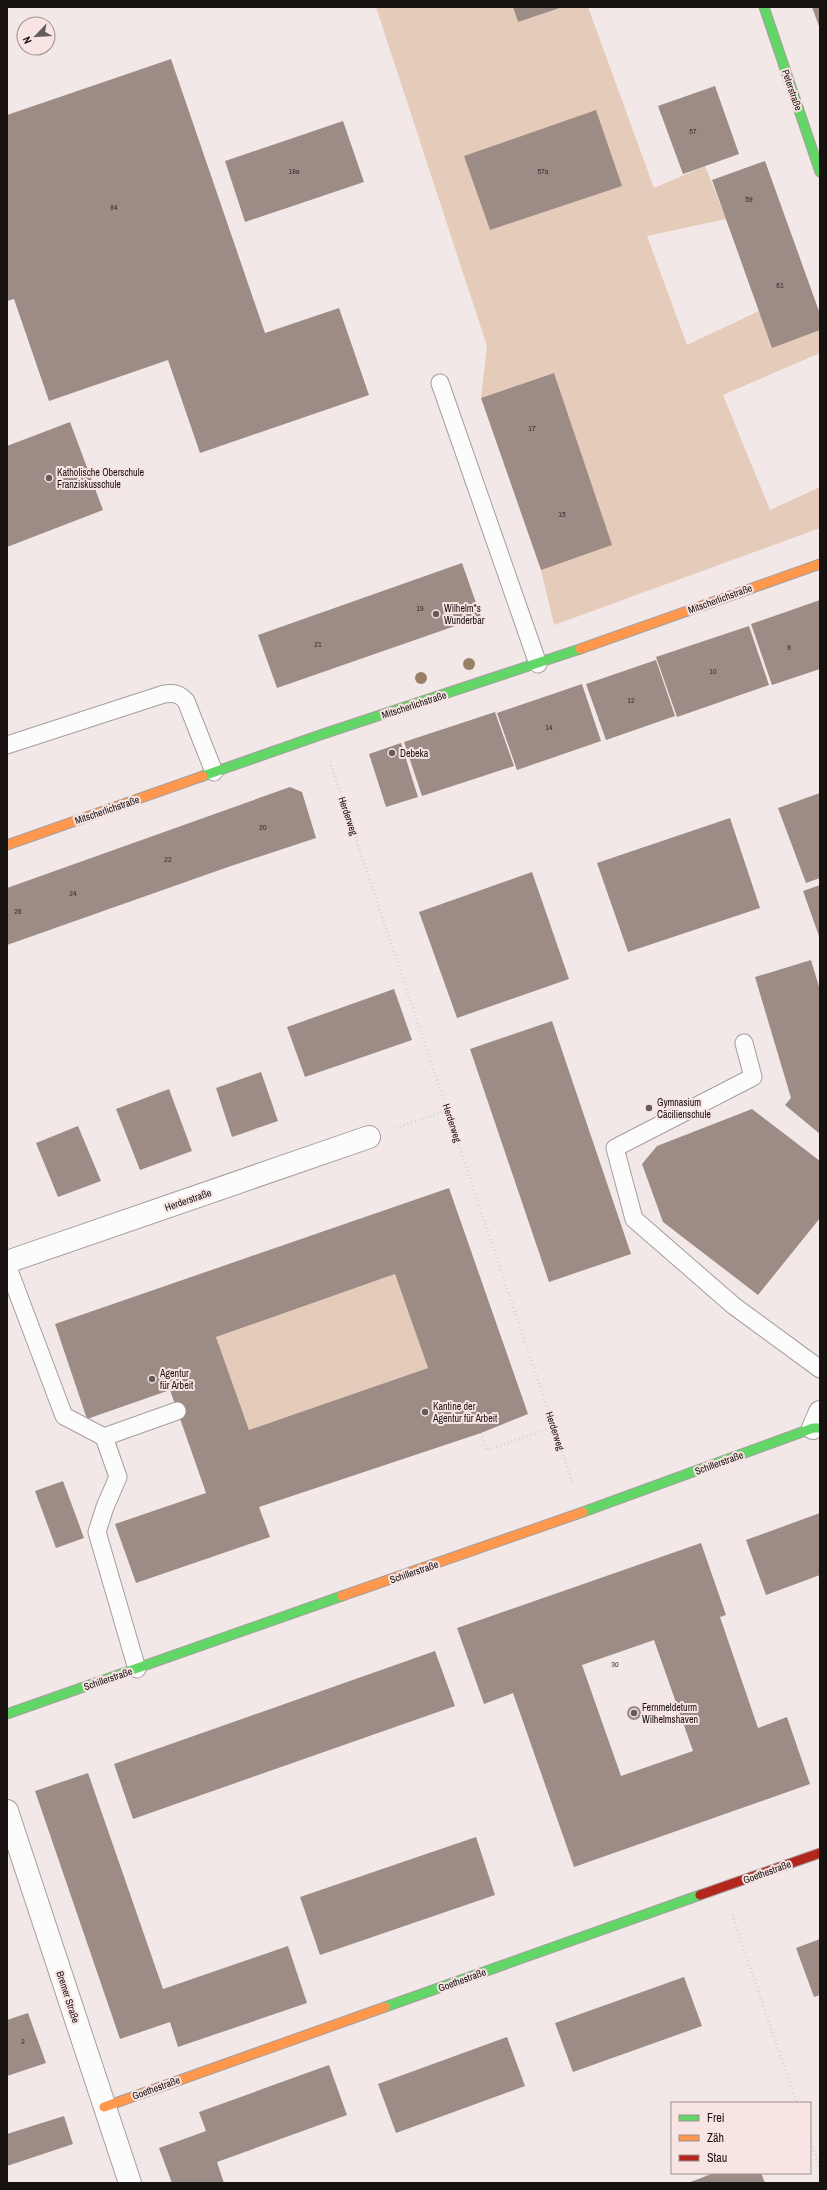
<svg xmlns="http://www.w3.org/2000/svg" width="827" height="2190" viewBox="0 0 827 2190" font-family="'Archivo Narrow',sans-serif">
	<rect width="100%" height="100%" fill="#f2e8e8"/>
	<!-- green -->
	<g fill="#e5cbb9">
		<polygon points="376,7 513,7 518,22 564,7 588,7 654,188 705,166 726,219 647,236 687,345 759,311 773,347 820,330 820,353 723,395 770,510 820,487 820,528 554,625 541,570 582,459 554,373 481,398 487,346"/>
		<polygon points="395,1274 428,1368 249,1430 216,1337"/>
	</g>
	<!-- building -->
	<g fill="#9d8c86" fill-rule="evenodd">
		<polygon points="513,7 563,7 518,22"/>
		<polygon points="812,7 820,7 820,29"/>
		<polygon points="171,59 265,333 339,308 369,395 200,453 168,360 49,401 14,299 7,301 7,115"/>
		<polygon points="715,86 739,154 683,174 658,106"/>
		<polygon points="596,110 622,186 490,230 464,156"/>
		<polygon points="343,121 364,182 245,222 225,161"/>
		<polygon points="765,161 820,314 820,330 772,348 712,180"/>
		<polygon points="554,373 612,545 541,570 481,398"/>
		<polygon points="70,422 103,510 7,547 7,446"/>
		<polygon points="462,563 481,617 277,688 258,635"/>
		<polygon points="820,600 820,669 772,685 751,624"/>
		<polygon points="749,626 769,685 677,717 656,657"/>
		<polygon points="656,660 675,716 606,740 586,684"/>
		<polygon points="582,684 601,741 517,770 497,713"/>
		<polygon points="495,712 514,766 422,796 404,742"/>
		<polygon points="401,743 418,797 386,807 369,754"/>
		<polygon points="290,787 302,792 316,838 228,867 7,945 7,888"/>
		<polygon points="820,793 820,878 806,883 778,808"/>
		<polygon points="730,818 760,908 628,952 597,863"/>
		<polygon points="532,872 569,979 457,1018 419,912"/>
		<polygon points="820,885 820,939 803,891"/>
		<polygon points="811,960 820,990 820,1134 785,1105 791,1098 755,977"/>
		<polygon points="394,989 412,1040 305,1077 287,1027"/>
		<polygon points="552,1021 631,1254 549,1282 470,1049"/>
		<polygon points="261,1072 278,1121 232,1137 216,1088"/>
		<polygon points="169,1089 192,1151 140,1170 116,1109"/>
		<polygon points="752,1109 820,1161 820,1218 758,1295 663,1222 642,1164 657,1146"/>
		<polygon points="78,1126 101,1181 58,1197 36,1143"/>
		<path d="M449 1188 528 1414 481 1433 259 1507 270 1537 136 1583 115 1524 206 1493 170 1390 87 1419 55 1324ZM395 1274 428 1368 249 1430 216 1337Z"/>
		<polygon points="63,1481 84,1538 56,1548 35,1491"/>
		<polygon points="820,1513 820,1575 766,1595 746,1540"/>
		<path d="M701 1543 726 1615 720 1617 758 1728 787 1717 810 1784 574 1867 513 1693 484 1704 457 1628ZM654 1640 693 1751 621 1776 582 1665Z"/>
		<polygon points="435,1651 455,1706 133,1819 114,1764"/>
		<circle cx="634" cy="1713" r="7"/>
		<polygon points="88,1773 163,1989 288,1946 307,2003 178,2047 170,2022 120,2039 35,1791"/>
		<polygon points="476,1837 495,1895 320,1955 300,1897"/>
		<polygon points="820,1939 820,1995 814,1997 796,1948"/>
		<polygon points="684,1977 702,2026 573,2072 555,2023"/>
		<polygon points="28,2013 46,2063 7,2076 7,2020"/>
		<polygon points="507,2037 525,2086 396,2133 378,2084"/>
		<polygon points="329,2065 347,2115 217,2162 224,2183 172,2183 159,2148 206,2131 199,2112"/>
		<polygon points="64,2116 73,2144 7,2166 7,2134"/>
		<polygon points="714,2173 761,2173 765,2183 688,2183"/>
	</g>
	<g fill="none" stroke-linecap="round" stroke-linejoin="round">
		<!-- lane casing -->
		<g stroke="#a59e9d" stroke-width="19">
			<g id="lane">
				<polyline points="440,383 538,664"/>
				<path d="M7 745 164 694C174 693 179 693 186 701L214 772"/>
				<polyline points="744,1043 753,1077 615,1148 634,1219 734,1306 820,1369"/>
				<polyline points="7,1265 64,1416 104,1437 118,1477 105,1507 97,1532 137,1669"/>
				<polyline points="104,1437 177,1411"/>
			</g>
		</g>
		<!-- street casing -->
		<g stroke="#a59e9d" stroke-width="24">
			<g id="street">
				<polyline points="7,1262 369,1137"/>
				<polyline points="813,1428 820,1412"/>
				<polyline points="7,1811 130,2183"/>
			</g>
		</g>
		<!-- fast casing -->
		<g stroke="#a59e9d" stroke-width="11">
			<g id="fast">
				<polyline points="764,7 820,172"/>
				<polyline points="203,776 323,734 580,649"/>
				<polyline points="583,1512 813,1428 820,1428"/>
				<polyline points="7,1714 342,1596"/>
				<polyline points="385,2007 700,1895"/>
			</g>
		</g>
		<!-- slow casing -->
		<g stroke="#a59e9d" stroke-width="11">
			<g id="slow">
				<polyline points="580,649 820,564"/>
				<polyline points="7,845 203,776"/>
				<polyline points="342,1596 583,1512"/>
				<polyline points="104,2107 385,2007"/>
			</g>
		</g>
		<!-- jam casing -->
		<g stroke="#a59e9d" stroke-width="11">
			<polyline id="jam" points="700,1895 820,1853"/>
		</g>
		<!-- path -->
		<g stroke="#d4d2d2" stroke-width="2.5" stroke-dasharray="1 3" stroke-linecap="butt">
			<polyline points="330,761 573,1485"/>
			<polyline points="396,1128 448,1110"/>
			<polyline points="481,1433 487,1450 553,1427"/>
			<polyline points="732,1915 797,2103"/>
			<polyline points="810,2139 820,2168"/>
		</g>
		<!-- lane -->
		<use href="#lane" stroke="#fdfcfc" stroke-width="17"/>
		<!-- street -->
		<use href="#street" stroke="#fdfcfc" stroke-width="22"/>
		<!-- fast -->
		<use href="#fast" stroke="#63d668" stroke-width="9"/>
		<!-- slow -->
		<use href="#slow" stroke="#ff974d" stroke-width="9"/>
		<!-- jam -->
		<use href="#jam" stroke="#b3261e" stroke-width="9"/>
	</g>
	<!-- trees -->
	<g fill="#998068">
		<circle cx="469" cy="664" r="6"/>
		<circle cx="421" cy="678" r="6"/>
	</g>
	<!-- markers -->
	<g fill="#645c5c" stroke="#f7e4e3" stroke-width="1.5">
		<circle cx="49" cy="478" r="4"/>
		<circle cx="436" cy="614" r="4"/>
		<circle cx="392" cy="753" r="4"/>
		<circle cx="649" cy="1108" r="4"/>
		<circle cx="152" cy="1379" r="4"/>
		<circle cx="425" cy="1412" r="4"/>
		<circle cx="634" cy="1713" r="4"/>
	</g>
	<g text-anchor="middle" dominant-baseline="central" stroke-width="4" stroke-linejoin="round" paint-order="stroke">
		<!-- number labels -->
		<g font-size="8" fill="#38302e">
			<text x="693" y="131">57</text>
			<text x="294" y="171">18a</text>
			<text x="543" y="171">57a</text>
			<text x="749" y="199">59</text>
			<text x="114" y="207">84</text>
			<text x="780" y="285">61</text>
			<text x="532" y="428">17</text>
			<text x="562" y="514">15</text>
			<text x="420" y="608">19</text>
			<text x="318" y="644">21</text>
			<text x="789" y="647">8</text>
			<text x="713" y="671">10</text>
			<text x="631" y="700">12</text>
			<text x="549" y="727">14</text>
			<text x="263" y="827">20</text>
			<text x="168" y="859">22</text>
			<text x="73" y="893">24</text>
			<text x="18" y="911">26</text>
			<text x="615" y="1664">30</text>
			<text x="23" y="2041">2</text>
		</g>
		<!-- street labels -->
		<g font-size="10" fill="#171110" stroke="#f7e4e3">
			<text transform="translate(792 90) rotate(71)">Peterstraße</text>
			<text transform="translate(720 599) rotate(-20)">Mitscherlichstraße</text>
			<text transform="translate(414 705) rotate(-18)">Mitscherlichstraße</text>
			<text transform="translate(107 810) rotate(-19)">Mitscherlichstraße</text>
			<text transform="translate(348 816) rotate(71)">Herderweg</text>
			<text transform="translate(452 1123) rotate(72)">Herderweg</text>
			<text transform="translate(188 1200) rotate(-19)">Herderstraße</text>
			<text transform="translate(555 1431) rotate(72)">Herderweg</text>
			<text transform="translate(719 1463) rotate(-20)">Schillerstraße</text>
			<text transform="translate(414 1572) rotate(-19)">Schillerstraße</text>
			<text transform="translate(108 1679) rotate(-19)">Schillerstraße</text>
			<text transform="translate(767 1872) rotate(-20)">Goethestraße</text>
			<text transform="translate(462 1980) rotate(-20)">Goethestraße</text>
			<text transform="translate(68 1997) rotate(72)">Bremer Straße</text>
			<text transform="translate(156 2088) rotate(-20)">Goethestraße</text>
		</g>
		<!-- poi labels -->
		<g font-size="10" fill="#171110" stroke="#f7e4e3" text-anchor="start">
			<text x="57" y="472">Katholische Oberschule<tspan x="57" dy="12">Franziskusschule</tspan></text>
			<text x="444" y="608">Wilhelm*s<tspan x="444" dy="12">Wunderbar</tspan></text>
			<text x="400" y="753">Debeka</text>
			<text x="657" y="1102">Gymnasium<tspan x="657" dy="12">Cäcilienschule</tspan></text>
			<text x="160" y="1373">Agentur<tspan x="160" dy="12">für Arbeit</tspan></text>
			<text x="433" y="1406">Kantine der<tspan x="433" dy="12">Agentur für Arbeit</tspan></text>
			<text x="642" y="1707">Fernmeldeturm<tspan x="642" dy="12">Wilhelmshaven</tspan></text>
		</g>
	</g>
	<!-- border -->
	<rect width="827" height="2190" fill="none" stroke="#171110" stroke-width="16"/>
	<!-- legend -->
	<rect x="671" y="2102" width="140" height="72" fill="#f7e4e3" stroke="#9d908f"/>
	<rect x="679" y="2115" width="20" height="6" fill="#63d668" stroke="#9d908f"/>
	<text x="707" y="2122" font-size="12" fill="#171110">Frei</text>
	<rect x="679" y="2135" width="20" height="6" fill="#ff974d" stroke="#9d908f"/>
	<text x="707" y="2142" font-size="12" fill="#171110">Zäh</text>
	<rect x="679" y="2155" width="20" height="6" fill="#b3261e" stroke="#9d908f"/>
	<text x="707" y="2162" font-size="12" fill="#171110">Stau</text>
	<!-- north arrow -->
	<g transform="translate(36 36) rotate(245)"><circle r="19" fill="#f7e4e3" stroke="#9d908f"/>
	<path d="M0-3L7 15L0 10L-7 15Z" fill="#645c5c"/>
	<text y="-6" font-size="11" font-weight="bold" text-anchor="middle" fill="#171110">N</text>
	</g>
</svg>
